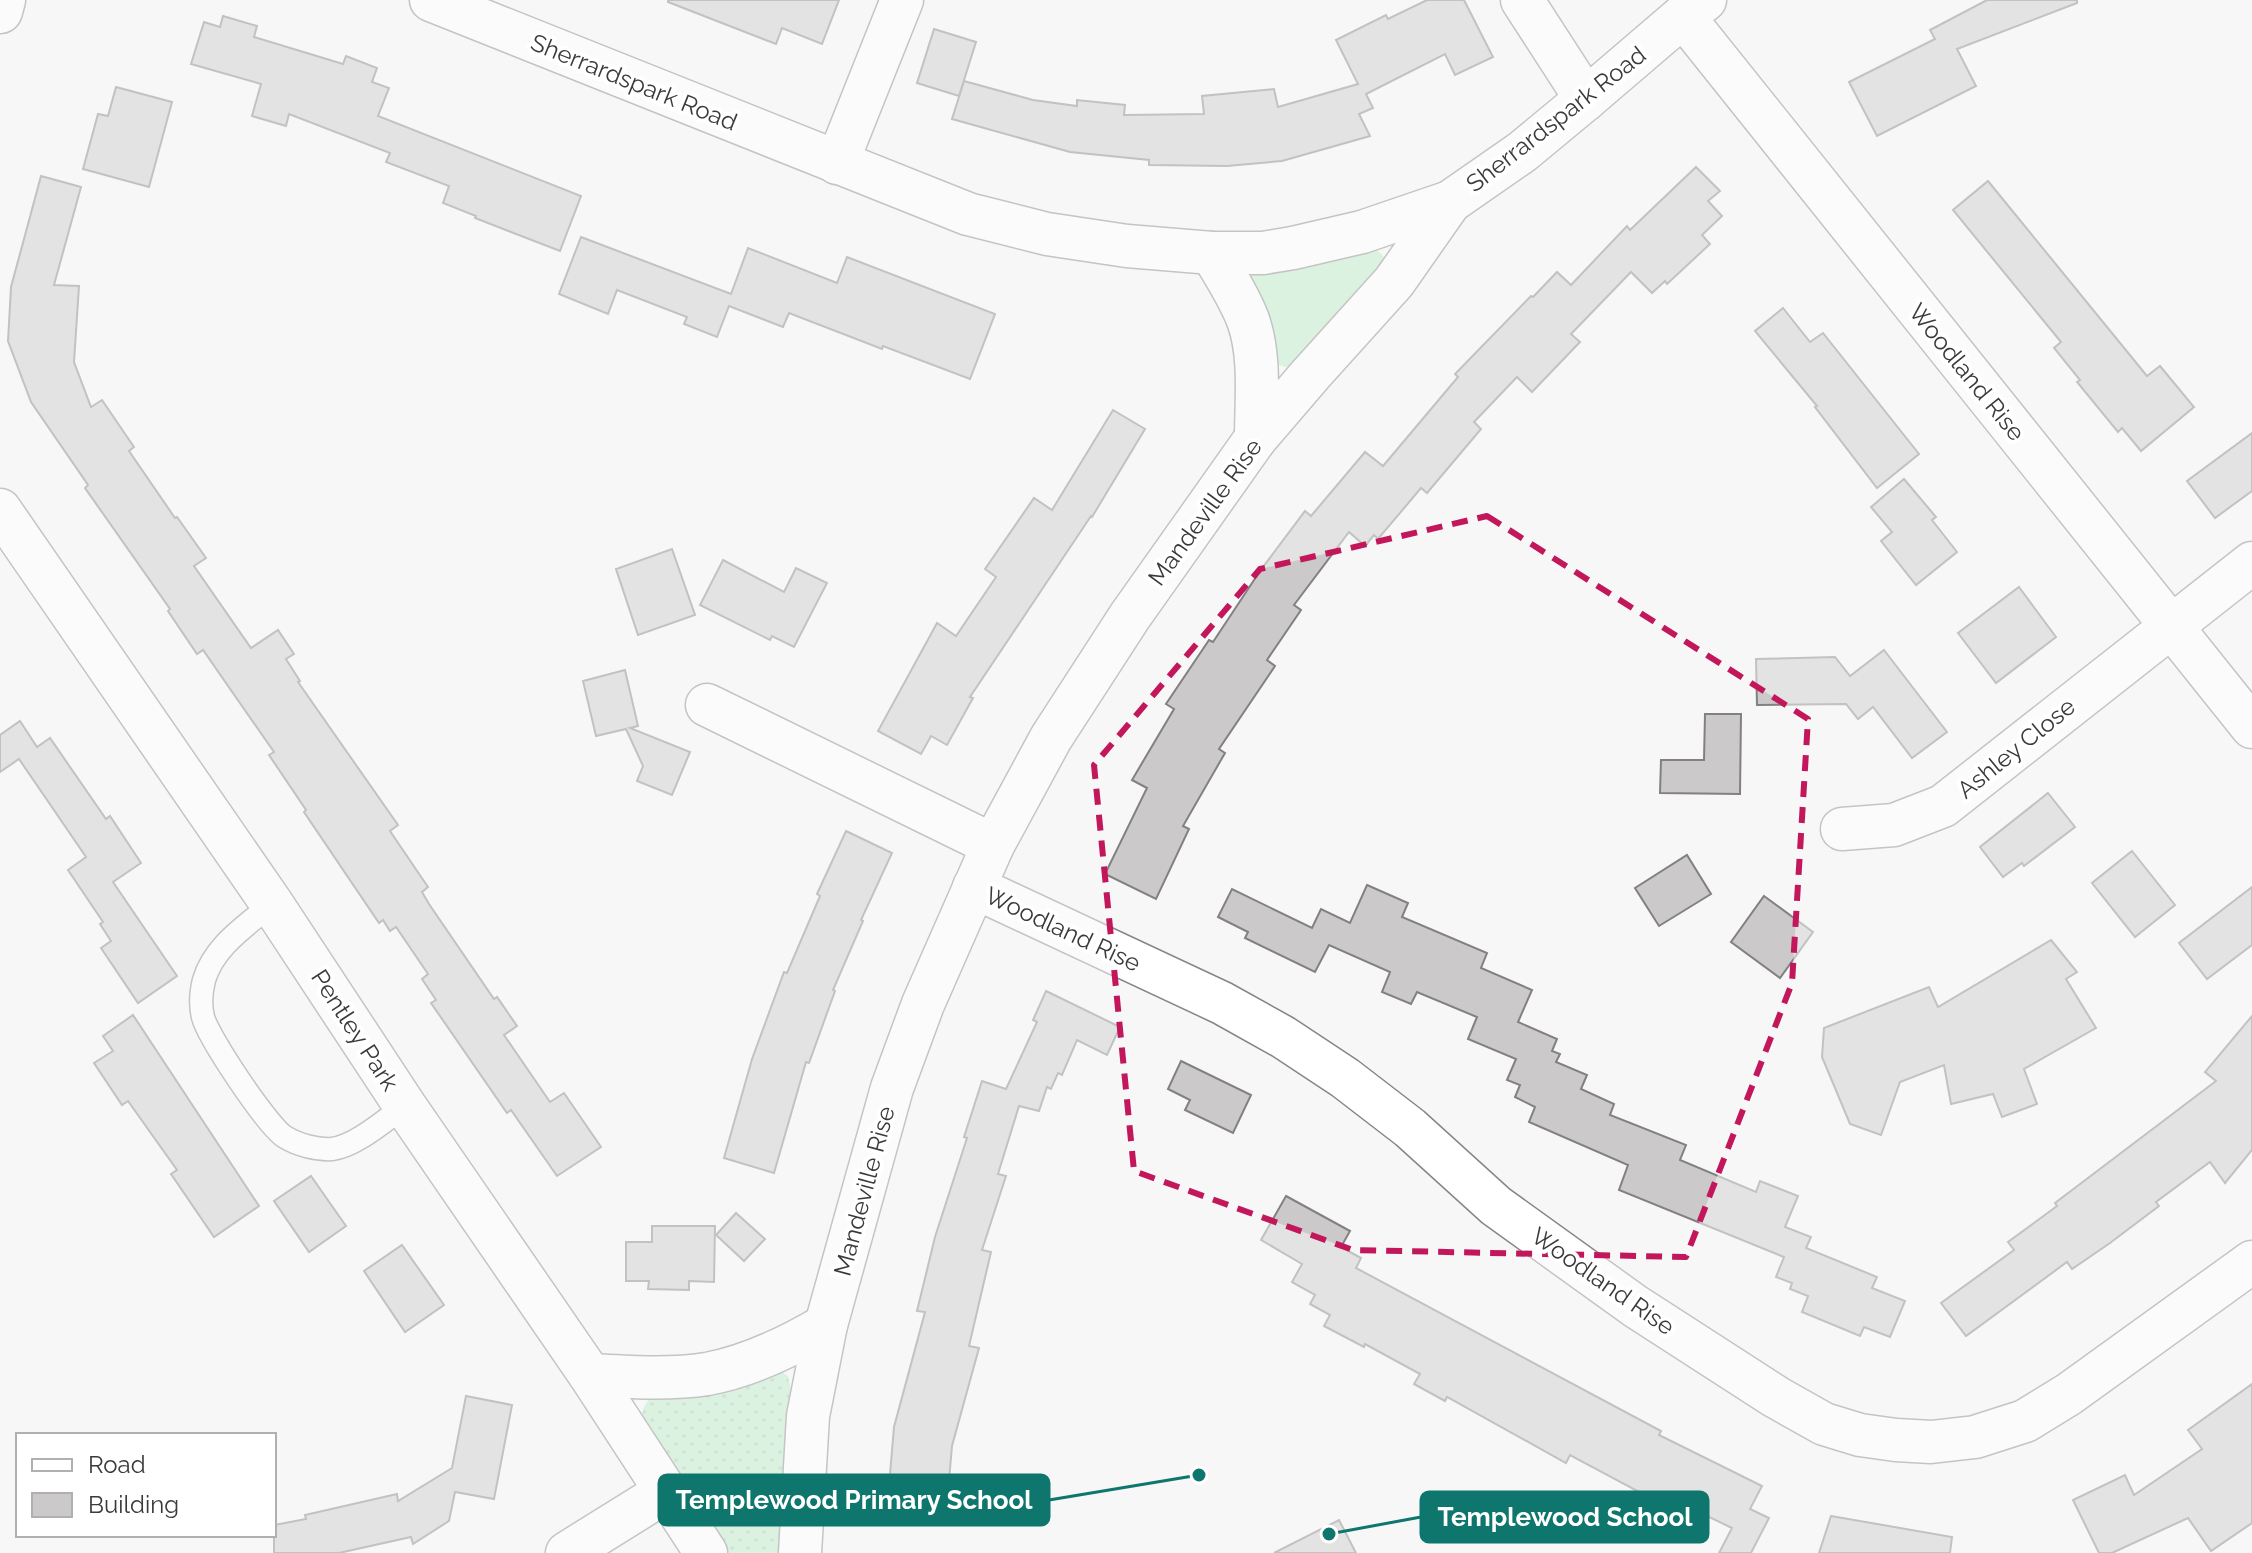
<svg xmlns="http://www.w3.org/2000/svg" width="2252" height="1553" viewBox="0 0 2252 1553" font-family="Raleway,sans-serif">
	<defs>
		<pattern id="grass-dots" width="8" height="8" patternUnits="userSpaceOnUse" patternTransform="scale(2)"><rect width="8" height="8" fill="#b8eac4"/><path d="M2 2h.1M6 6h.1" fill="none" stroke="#9fc9a9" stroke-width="1.8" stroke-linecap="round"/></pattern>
	</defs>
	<rect width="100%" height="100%" fill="#f7f7f8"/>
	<!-- grass -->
	<path fill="url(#grass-dots)" d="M780 1371 788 1376 791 1391 785 1553H729L644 1428C641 1415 641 1409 650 1398Z"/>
	<!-- garden -->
	<path fill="#b8eac4" d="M1364 246C1377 249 1383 252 1387 265L1300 366 1284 367 1273 362 1249 284 1252 274 1264 266Z"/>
	<!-- building -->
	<g fill="#cbc9c9" stroke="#828080" stroke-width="2">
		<polygon points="668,0 839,0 822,44 782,28 776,44 668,2"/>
		<polygon points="1427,0 1464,0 1493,57 1455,75 1445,54 1366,94 1373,108 1359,114 1370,136 1282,161 1227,166 1149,165 1149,160 1070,152 952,119 964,81 1033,100 1077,106 1077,100 1125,105 1124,115 1204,114 1202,96 1274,89 1278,107 1358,84 1336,40 1386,15 1388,19"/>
		<polygon points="1987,0 2077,0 2077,3 1957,49 1976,86 1877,136 1849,82 1935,39 1930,30"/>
		<polygon points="223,16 257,26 254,37 343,64 346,56 377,68 372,82 389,88 378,116 581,196 560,251 475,218 476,216 443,203 449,186 386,162 390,153 289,114 286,126 252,116 261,84 191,64 204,22 220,27"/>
		<polygon points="934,29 976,42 959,96 917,83"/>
		<polygon points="116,87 172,102 149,187 83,169 98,114 108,116"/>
		<polygon points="1696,167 1720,191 1708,201 1722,216 1702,235 1710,244 1667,284 1665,281 1652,293 1631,272 1571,334 1580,342 1532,392 1517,377 1474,422 1481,429 1427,493 1421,488 1378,539 1374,535 1365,546 1349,532 1294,605 1301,610 1267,660 1275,666 1219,749 1225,753 1183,826 1189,829 1156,899 1105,874 1147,788 1132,780 1174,709 1166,704 1209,640 1213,642 1260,571 1305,511 1311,516 1365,452 1383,466 1458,377 1455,374 1531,296 1533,297 1557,272 1571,285 1627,226 1630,230"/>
		<polygon points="41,176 81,187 54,285 79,286 74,362 91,407 102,400 134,447 129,451 175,518 177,517 206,558 194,566 251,648 278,630 294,654 286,659 300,681 298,682 398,825 390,831 428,887 422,892 429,904 494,999 497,997 517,1026 504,1035 550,1102 564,1093 601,1147 557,1176 511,1110 507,1113 431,1003 436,1000 422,979 428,974 396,927 390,931 383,920 379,923 304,812 306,810 269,755 274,752 203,650 197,654 168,611 170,609 85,488 88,485 31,402 8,341 11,287"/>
		<polygon points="1988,181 2147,376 2160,366 2194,407 2141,451 2122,428 2118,432 2077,382 2080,380 2054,348 2061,342 1953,210"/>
		<polygon points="581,237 731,294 748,248 837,283 847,257 995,314 970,379 883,346 882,349 789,313 783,327 729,306 717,337 684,324 687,317 617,290 608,314 559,294"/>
		<polygon points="1783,308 1810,342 1823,333 1919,454 1877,488 1815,407 1817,406 1755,331"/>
		<polygon points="1113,410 1145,429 1092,517 1091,516 970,697 973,698 947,745 931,736 921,754 878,731 937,623 956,636 996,577 985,569 1034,498 1052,510"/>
		<polygon points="2252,433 2252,491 2215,518 2187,481"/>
		<polygon points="1904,479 1936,517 1932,520 1957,552 1916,585 1881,541 1892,532 1871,507"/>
		<polygon points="672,549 695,615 638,635 616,569"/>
		<polygon points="723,560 784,592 796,568 827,583 794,647 772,636 770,640 700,605"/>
		<polygon points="2019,587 2056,637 1996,683 1958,633"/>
		<polygon points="1884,650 1947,732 1912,758 1873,707 1858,719 1846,704 1757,705 1756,659 1835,657 1850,676"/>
		<polygon points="625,670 638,726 630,728 690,752 672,795 637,781 643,766 626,729 596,736 583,681"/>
		<polygon points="1705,714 1741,714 1740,794 1660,793 1661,760 1704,760"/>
		<polygon points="20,721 37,747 50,738 106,819 110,816 141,863 113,882 177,976 138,1003 101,948 111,941 100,924 103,922 68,870 86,857 19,759 0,772 0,735"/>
		<polygon points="2048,793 2075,827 2024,866 2022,863 2003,877 1980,847"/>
		<polygon points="846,831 892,853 861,920 863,921 833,990 835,991 809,1063 806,1062 774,1173 724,1158 752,1059 784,972 787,973 820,896 817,894"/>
		<polygon points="2132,851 2175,905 2135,937 2092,883"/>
		<polygon points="1687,855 1711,894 1659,926 1635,888"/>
		<polygon points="1367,885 1408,903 1402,917 1487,953 1481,968 1532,990 1518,1022 1557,1039 1552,1051 1560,1054 1556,1062 1587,1075 1581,1089 1614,1104 1610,1115 1686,1145 1680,1160 1756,1192 1760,1181 1798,1196 1785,1227 1811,1237 1806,1248 1877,1277 1872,1288 1905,1301 1890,1337 1864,1327 1860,1336 1802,1312 1808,1296 1790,1289 1792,1283 1776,1277 1784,1257 1619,1190 1628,1165 1529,1122 1535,1107 1515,1097 1520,1085 1507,1080 1516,1059 1468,1039 1477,1017 1417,992 1411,1004 1382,992 1390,972 1329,945 1315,972 1245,938 1248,932 1218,917 1232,889 1312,928 1321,909 1350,923"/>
		<polygon points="2252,887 2252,945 2207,979 2179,943"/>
		<polygon points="1764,896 1813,932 1780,978 1731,942"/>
		<polygon points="2051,940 2077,972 2066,979 2096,1028 2024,1069 2037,1104 2002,1117 1993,1094 1951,1104 1944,1065 1900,1082 1881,1135 1850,1124 1822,1057 1824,1028 1929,987 1938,1007"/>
		<polygon points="1046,991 1120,1027 1107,1055 1077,1040 1062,1075 1058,1073 1051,1089 1047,1087 1039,1111 1019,1106 998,1174 1006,1176 982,1250 991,1252 969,1346 979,1348 952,1446 946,1515 887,1510 894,1427 925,1312 917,1311 935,1237 967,1138 964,1137 982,1081 1006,1089 1037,1022 1033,1020"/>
		<polygon points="133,1015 259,1206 214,1237 171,1174 177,1170 128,1101 122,1105 94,1063 113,1051 103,1036"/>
		<polygon points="2252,1016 2252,1150 2225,1183 2210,1162 2156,1202 2159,1206 2110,1243 2072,1269 2067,1262 1966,1336 1941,1303 2014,1250 2008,1242 2057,1206 2055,1203 2216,1081 2205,1072"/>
		<polygon points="1181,1061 1251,1095 1233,1133 1185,1110 1190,1100 1168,1089"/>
		<polygon points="311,1176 346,1226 309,1252 274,1201"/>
		<polygon points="1286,1196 1350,1231 1341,1247 1361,1258 1356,1268 1661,1431 1659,1435 1762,1486 1750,1509 1769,1518 1751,1553 1719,1553 1732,1528 1674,1500 1669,1508 1570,1455 1566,1463 1447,1397 1445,1401 1414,1384 1420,1374 1365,1344 1364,1347 1324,1326 1330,1315 1310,1304 1315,1295 1292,1282 1302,1264 1261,1240"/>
		<polygon points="736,1213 765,1239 744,1261 716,1235"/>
		<polygon points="652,1226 715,1226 714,1282 689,1281 689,1290 648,1289 649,1281 626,1281 626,1242 652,1242"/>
		<polygon points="402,1245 444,1305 405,1332 364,1271"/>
		<polygon points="2252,1384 2252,1523 2211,1551 2188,1518 2112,1553 2099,1553 2073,1500 2125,1475 2134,1495 2202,1449 2188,1430"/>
		<polygon points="466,1396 512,1405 494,1499 455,1492 449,1521 413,1544 411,1537 339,1553 274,1553 274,1525 306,1519 305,1515 397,1494 398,1501 452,1468"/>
		<polygon points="1831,1516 1952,1537 1950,1553 1819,1553"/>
		<polygon points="1339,1520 1356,1553 1274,1553"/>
	</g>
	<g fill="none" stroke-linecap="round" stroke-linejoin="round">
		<!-- service casing -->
		<g stroke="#868687" stroke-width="25">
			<path id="service" d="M272 904C246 926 214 946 204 980 201 992 200 1005 203 1017 208 1037 268 1127 285 1137 298 1145 317 1150 332 1149 356 1146 385 1120 405 1106"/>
		</g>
		<!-- minor casing -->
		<g stroke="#868687" stroke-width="45">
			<g id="minor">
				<polyline points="431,0 968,214 1047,234 1127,246 1212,253 1263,253 1293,248 1362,232 1450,202 1522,152 1586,99 1683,16 1705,0"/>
				<polyline points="1522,0 1586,99"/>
				<polyline points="1683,16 2252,727"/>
				<polyline points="837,163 902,0"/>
				<path d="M1212 253C1224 274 1239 296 1248 320 1261 356 1256 400 1256 438"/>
				<polyline points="0,510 272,904 405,1106 590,1375 706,1553"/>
				<polyline points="707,705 993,845"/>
				<polyline points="1842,829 1894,825 1943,806 2252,563"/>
				<polyline points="974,887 1222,1003 1283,1037 1345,1078 1410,1128 1496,1206 1635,1306 1776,1397 1824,1424 1860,1435 1896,1440 1931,1442 1975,1437 2025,1421 2069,1394 2252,1262"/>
				<path d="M590 1375C628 1377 669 1380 707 1374 750 1366 789 1347 826 1325"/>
				<polyline points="567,1553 665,1492"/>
				<polyline points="800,1553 808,1416 826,1325 892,1088 923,1004 993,845 1051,738 1130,616 1256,438 1311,374 1394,282 1450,202"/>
			</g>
		</g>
		<!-- tertiary casing -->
		<g stroke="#868687" stroke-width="47">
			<polyline id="tertiary" points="0,11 3,0"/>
		</g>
		<!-- service -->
		<use href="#service" stroke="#fff" stroke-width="22"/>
		<!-- minor -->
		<use href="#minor" stroke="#fff" stroke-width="42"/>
		<!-- tertiary -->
		<use href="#tertiary" stroke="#fff" stroke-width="44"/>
	</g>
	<!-- marked area -->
	<path d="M0 0H2252V1553H0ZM1487 516 1808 719 1792 983 1686 1257 1353 1250 1134 1171 1094 765 1260 569Z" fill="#f7f7f8" fill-opacity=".55" fill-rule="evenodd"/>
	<path fill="none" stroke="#c2185b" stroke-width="6" stroke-dasharray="16 10" stroke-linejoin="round" d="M1487 516 1808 719 1792 983 1686 1257 1353 1250 1134 1171 1094 765 1260 569Z"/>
	<g text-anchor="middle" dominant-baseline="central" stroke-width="8" stroke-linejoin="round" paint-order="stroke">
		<!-- street labels -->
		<g font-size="24" fill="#3a3a3b" stroke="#fff">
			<text transform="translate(634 82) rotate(22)">Sherrardspark Road</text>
			<text transform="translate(1556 119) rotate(-38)">Sherrardspark Road</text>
			<text transform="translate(1967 372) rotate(51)">Woodland Rise</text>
			<text transform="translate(1205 512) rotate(-54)">Mandeville Rise</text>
			<text transform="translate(2016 748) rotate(-39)">Ashley Close</text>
			<text transform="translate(1063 929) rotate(25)">Woodland Rise</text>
			<text transform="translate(355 1030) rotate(57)">Pentley Park</text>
			<text transform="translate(864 1191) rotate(-75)">Mandeville Rise</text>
			<text transform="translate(1603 1281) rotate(35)">Woodland Rise</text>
		</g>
	</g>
	<!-- callouts -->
	<path fill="none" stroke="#0f766e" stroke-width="3" d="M1199 1475L1049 1500M1329 1534L1421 1517"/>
	<g fill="#0f766e" stroke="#fff" stroke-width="3">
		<circle cx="1199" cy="1475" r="8"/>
		<circle cx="1329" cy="1534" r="8"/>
	</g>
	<g fill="#0f766e" stroke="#0f766e" stroke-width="3">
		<rect x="659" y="1475" width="390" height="50" rx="8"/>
		<rect x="1421" y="1492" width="287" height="50" rx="8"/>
	</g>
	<g font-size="26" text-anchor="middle" font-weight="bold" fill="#fff">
		<text x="854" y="1509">Templewood Primary School</text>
		<text x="1565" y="1526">Templewood School</text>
	</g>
	<!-- legend -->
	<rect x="16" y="1433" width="260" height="104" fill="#ffffff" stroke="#b0b0b1" stroke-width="2"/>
	<rect x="32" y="1459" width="40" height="12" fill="#ffffff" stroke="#b0b0b1" stroke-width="2"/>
	<text x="88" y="1473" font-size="24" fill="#3a3a3b">Road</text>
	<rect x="32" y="1493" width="40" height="24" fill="#cbc9c9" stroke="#b0b0b1" stroke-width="2"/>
	<text x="88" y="1513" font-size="24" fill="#3a3a3b">Building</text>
</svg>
